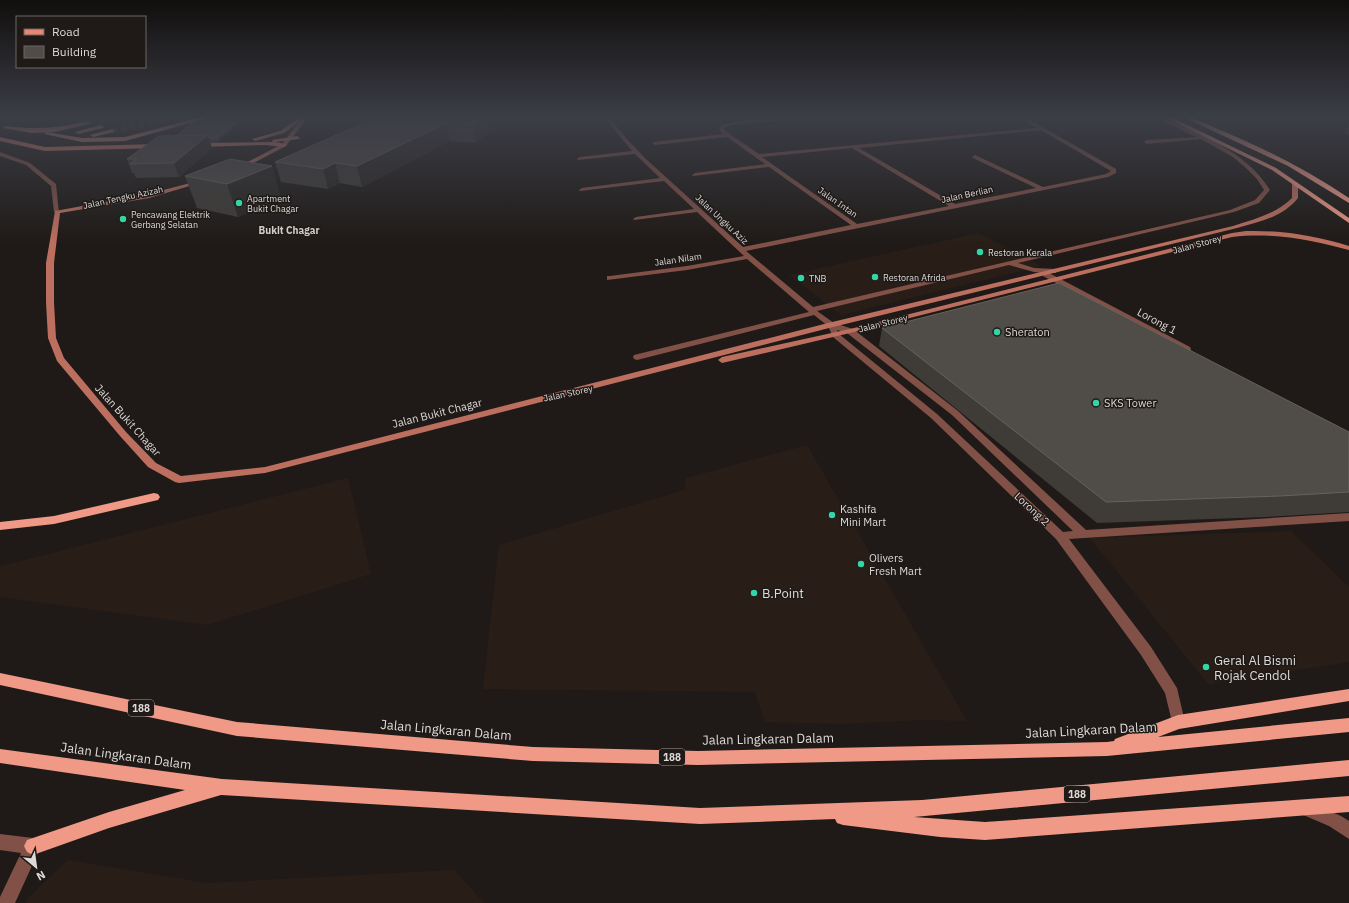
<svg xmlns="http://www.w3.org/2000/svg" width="1349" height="903" viewBox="0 0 1349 903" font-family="'IBM Plex Sans',sans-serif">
	<rect width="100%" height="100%" fill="#1f1a17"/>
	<!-- built -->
	<g fill="#291e17">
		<polygon points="979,233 1041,266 841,315 789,275"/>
		<polygon points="807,445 967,721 923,720 842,724 765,722 755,692 483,689 499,545 684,490 686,478"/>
		<polygon points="348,478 371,574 207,625 0,597 0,567 1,566"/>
		<polygon points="1291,531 1349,587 1349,662 1208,684 1090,538"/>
		<polygon points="68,860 207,883 454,870 484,903 26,903 28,898"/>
	</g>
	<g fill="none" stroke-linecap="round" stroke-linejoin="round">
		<!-- trunk-tunnel -->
		<g stroke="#3c3734" stroke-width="6" stroke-dasharray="6 3" stroke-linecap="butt">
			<polyline points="78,119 86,117"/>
			<polyline points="88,123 117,117"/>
			<polyline points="112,131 174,117"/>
		</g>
		<!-- minor -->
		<g fill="#815147" fill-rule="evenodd">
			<path d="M604 117H609L626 138 646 159 743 247 851 225 769 167 693 176 692 175 695 173 765 164 727 137 655 145 653 144V142L723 134 719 130 720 127C732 118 794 117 812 117L731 125 724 128V130L759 154 1037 128 1019 117H1025L1116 169V173L1108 177 746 251 813 307 1230 210 1255 200 1264 190 1257 179 1246 168 1233 157 1201 139 1147 144 1144 142 1147 140 1196 137 1154 117H1161C1201 135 1246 151 1270 190L1259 203 1234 212 1018 263 1034 268 1056 269V273H1049L1190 347 1191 349 1190 351H1184L1043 276V273L1034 272 1009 265 817 311 834 323 853 329 958 411 1086 530 1349 513V521L1069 539 1151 647 1177 688 1185 722 1183 726 1178 728 1173 726 1165 693 1141 655 1056 539 931 418 833 337 828 326 814 315 637 360 634 359 633 357 634 355 809 312 747 259 687 270 607 280V276H610L687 266 744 256 697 212 634 220 633 219 636 217 694 209 664 181 580 191 579 190 582 188 660 178 635 154 578 160 577 159 580 157 632 151ZM1041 130 1111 171 1106 174 1043 187 975 155 972 157 973 158 1036 188 955 204 859 148ZM852 148 949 206 857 224 762 157ZM837 330 847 333 952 415 1073 531 1063 532 937 414 839 334Z"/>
			<polygon points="700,117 705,117 709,121 705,122"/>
			<polygon points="0,152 30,163 56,184 59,213 54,212 51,186 26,165 0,156"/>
			<polygon points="1307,801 1341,816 1349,821 1349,839 1329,826 1301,814 1299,809 1301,804"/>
			<polygon points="0,834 33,838 39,840 41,846 15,903 0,903 0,897 21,853 0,850"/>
		</g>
		<!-- secondary -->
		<g fill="#bc6f5f" fill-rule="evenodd">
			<polygon points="303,117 308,117 286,146 242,169 238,169 238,167 282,144"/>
			<path d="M198 181 203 182 149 198 60 213 54 263V302L56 338 64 358 126 432 156 463 181 476 265 467 828 323 1233 226C1254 219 1276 214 1292 198V184L1295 182 1298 184V198C1283 217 1259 222 1237 228L833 327 265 473 179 483 175 482 148 467 120 436 57 361 48 338 46 302V263L55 211 148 194Z"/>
			<path d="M1246 231C1282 230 1315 236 1349 246V250C1310 240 1273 232 1232 237L850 333 722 363 718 360 722 357 850 329 1232 233Z"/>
		</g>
		<!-- primary -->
		<g fill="#e98671" fill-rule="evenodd">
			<polygon points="300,117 306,117 284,133 255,141 252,139 280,131"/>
			<polygon points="297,136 300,138 299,139 275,142 286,144 287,145 284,147 265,145 199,147 196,145 199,143 273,142 272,140"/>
			<polygon points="0,137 45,147 157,144 160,146 157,148 45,151 0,141"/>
		</g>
		<!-- trunk -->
		<g fill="#ef9986" fill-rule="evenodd">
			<polygon points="202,117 212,117 125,141 82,142 44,134 47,132 82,138 125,137"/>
			<polygon points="1164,117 1171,117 1276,168 1349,218 1349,223 1272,170"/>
			<path d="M1183 117C1196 117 1210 126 1223 131 1267 150 1309 171 1349 198V203L1288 166Z"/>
			<path d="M88 121 90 122V124L54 132 32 133 3 128 6 126C39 130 56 128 88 121Z"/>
			<polygon points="101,125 104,127 103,128 78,134 75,132"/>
			<polygon points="112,129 115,131 114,132 93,137 90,135"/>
			<polygon points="154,493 158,494 160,497 158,500 54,524 0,530 0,522 54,516"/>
			<polygon points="0,673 237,722 533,747 698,751 1107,742 1114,741 1115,739 1178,715 1349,689 1349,701 1179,729 1158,737 1349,718 1349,732 1107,756 698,765 533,761 237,736 0,685"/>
			<polygon points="0,749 222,779 700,808 922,800 1349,760 1349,776 914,817 985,822 1349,796 1349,812 985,840 940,837 843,825 837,823 835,819 700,824 221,795 109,828 33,855 27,852 24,846 27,840 109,812 185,790 0,763"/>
		</g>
	</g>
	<!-- wall -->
	<g fill="#3f3b36">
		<polygon points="0,117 56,117 36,122 21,118"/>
		<polygon points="376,117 495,117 494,122 490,132 476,143 450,141 362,187 340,183 328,189 281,182 275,162"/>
		<polygon points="237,122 238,125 219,142 210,142 212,148 179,177 136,178 134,173 132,173 127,159 176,136"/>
		<polygon points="1349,123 1349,135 1344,133"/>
		<polygon points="272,166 281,198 238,217 197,208 185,176"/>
		<polygon points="882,328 1349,432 1349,512 1267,517 1097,523 879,346"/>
	</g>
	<!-- shaded-wall -->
	<g fill="#2b2722">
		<polygon points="0,117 21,117 21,118 0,119"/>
		<polygon points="34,117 56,117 36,122"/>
		<polygon points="483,117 495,117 494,122 490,132 476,143 474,125"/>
		<polygon points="237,122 238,125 219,142 218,138"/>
		<polygon points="447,123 450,141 362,187 357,166"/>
		<polygon points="208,135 212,148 179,177 174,163"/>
		<polygon points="335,163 340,183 328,189 323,169"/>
		<polygon points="272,166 281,198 238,217 227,184"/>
	</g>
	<!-- building -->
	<g fill="#504c47" stroke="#66625e">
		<polygon points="377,117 483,117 474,125 447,123 357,166 335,163 323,169 275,162"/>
		<polygon points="237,122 218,138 209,138 208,135 176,136 192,123"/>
		<polygon points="208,135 174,163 130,164 137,159 127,159 159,136"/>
		<polygon points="230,159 272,166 227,184 185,176"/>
		<polygon points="1059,283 1349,432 1349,492 1280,496 1106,502 882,328"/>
	</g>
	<!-- sky -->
	<linearGradient id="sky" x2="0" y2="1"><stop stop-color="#110e0d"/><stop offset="0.48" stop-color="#3c3e47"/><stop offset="1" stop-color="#3c3e47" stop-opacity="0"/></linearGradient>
	<rect width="1349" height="244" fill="url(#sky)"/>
	<!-- markers -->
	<g fill="#35d4a7" stroke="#1f1a17" stroke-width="1.5">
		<circle cx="239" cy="203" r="4"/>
		<circle cx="123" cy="219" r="4"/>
		<circle cx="980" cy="252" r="4"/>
		<circle cx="875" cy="277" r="4"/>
		<circle cx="801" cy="278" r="4"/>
		<circle cx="997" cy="332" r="4"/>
		<circle cx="1096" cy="403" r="4"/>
		<circle cx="832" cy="515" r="4"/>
		<circle cx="861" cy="564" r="4"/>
		<circle cx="754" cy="593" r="4"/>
		<circle cx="1206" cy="667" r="4"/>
	</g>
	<g text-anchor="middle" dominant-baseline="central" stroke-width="3" stroke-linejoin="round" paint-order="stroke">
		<!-- far-street labels -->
		<g font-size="9" fill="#dedad7" stroke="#1f1a17">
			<text transform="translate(967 194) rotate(-12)">Jalan Berlian</text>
			<text transform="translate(123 197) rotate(-12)">Jalan Tengku Azizah</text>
			<text transform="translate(838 202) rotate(35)">Jalan Intan</text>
			<text transform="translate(722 219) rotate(43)">Jalan Ungku Aziz</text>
			<text transform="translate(1197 244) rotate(-15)">Jalan Storey</text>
			<text transform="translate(678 259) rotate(-8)">Jalan Nilam</text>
			<text transform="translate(883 323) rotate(-14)">Jalan Storey</text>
			<text transform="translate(568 393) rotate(-12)">Jalan Storey</text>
		</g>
		<!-- far-poi labels -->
		<g font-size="9" fill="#dedad7" stroke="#1f1a17" text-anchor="start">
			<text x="247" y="198">Apartment<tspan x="247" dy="10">Bukit Chagar</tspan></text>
			<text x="131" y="214">Pencawang Elektrik<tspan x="131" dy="10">Gerbang Selatan</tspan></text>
			<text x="988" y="252">Restoran Kerala</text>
			<text x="883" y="277">Restoran Afrida</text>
			<text x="809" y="278">TNB</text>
		</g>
		<!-- far-neighbourhood labels -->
		<g font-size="10" font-weight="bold" fill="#d2cbc6" stroke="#1f1a17">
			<text x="289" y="230">Bukit Chagar</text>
		</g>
		<!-- shield labels -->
		<g fill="#1f1a17" stroke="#a5a09d" stroke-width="1">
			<rect x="128" y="700" width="26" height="16" rx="3"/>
			<rect x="659" y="749" width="26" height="16" rx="3"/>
			<rect x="1064" y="786" width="26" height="16" rx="3"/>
		</g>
		<g font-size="10" font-weight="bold" fill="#dedad7">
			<text x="141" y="708">188</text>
			<text x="672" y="757">188</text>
			<text x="1077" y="794">188</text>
		</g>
		<!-- street labels -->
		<g font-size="11" fill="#dedad7" stroke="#1f1a17">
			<text transform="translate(1157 321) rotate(28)">Lorong 1</text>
			<text transform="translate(437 413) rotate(-14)">Jalan Bukit Chagar</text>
			<text transform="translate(128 420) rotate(48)">Jalan Bukit Chagar</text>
			<text transform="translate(1032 509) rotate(43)">Lorong 2</text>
		</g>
		<!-- poi labels -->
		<g font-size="11" fill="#dedad7" stroke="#1f1a17" text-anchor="start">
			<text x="1005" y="332">Sheraton</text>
			<text x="1104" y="403">SKS Tower</text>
			<text x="840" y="509">Kashifa<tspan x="840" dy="13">Mini Mart</tspan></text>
			<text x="869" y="558">Olivers<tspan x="869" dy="13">Fresh Mart</tspan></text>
		</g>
		<!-- near-poi labels -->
		<g font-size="13" fill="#dedad7" stroke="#1f1a17" text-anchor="start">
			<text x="762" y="593">B.Point</text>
			<text x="1214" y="660">Geral Al Bismi<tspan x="1214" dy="15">Rojak Cendol</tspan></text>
		</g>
		<!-- near-street labels -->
		<g font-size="13" fill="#dedad7" stroke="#1f1a17">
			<text transform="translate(446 730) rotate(5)">Jalan Lingkaran Dalam</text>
			<text transform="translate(1091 730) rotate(-3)">Jalan Lingkaran Dalam</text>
			<text transform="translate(768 739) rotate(-1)">Jalan Lingkaran Dalam</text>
			<text transform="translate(126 756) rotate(8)">Jalan Lingkaran Dalam</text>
		</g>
	</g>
	<!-- legend -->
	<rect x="16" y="16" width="130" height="52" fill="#1f1a17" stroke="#6b6764"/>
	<rect x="24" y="29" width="20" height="6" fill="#e98671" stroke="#6b6764"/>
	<text x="52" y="36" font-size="12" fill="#dedad7">Road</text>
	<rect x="24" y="46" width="20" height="12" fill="#504c47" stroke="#6b6764"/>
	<text x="52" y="56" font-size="12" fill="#dedad7">Building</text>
	<!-- north arrow -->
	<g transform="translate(36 867) rotate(151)" stroke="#1f1a17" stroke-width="3" paint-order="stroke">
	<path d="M0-3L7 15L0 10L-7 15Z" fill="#dedad7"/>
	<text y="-6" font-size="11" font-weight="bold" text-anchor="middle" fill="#dedad7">N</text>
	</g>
</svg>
